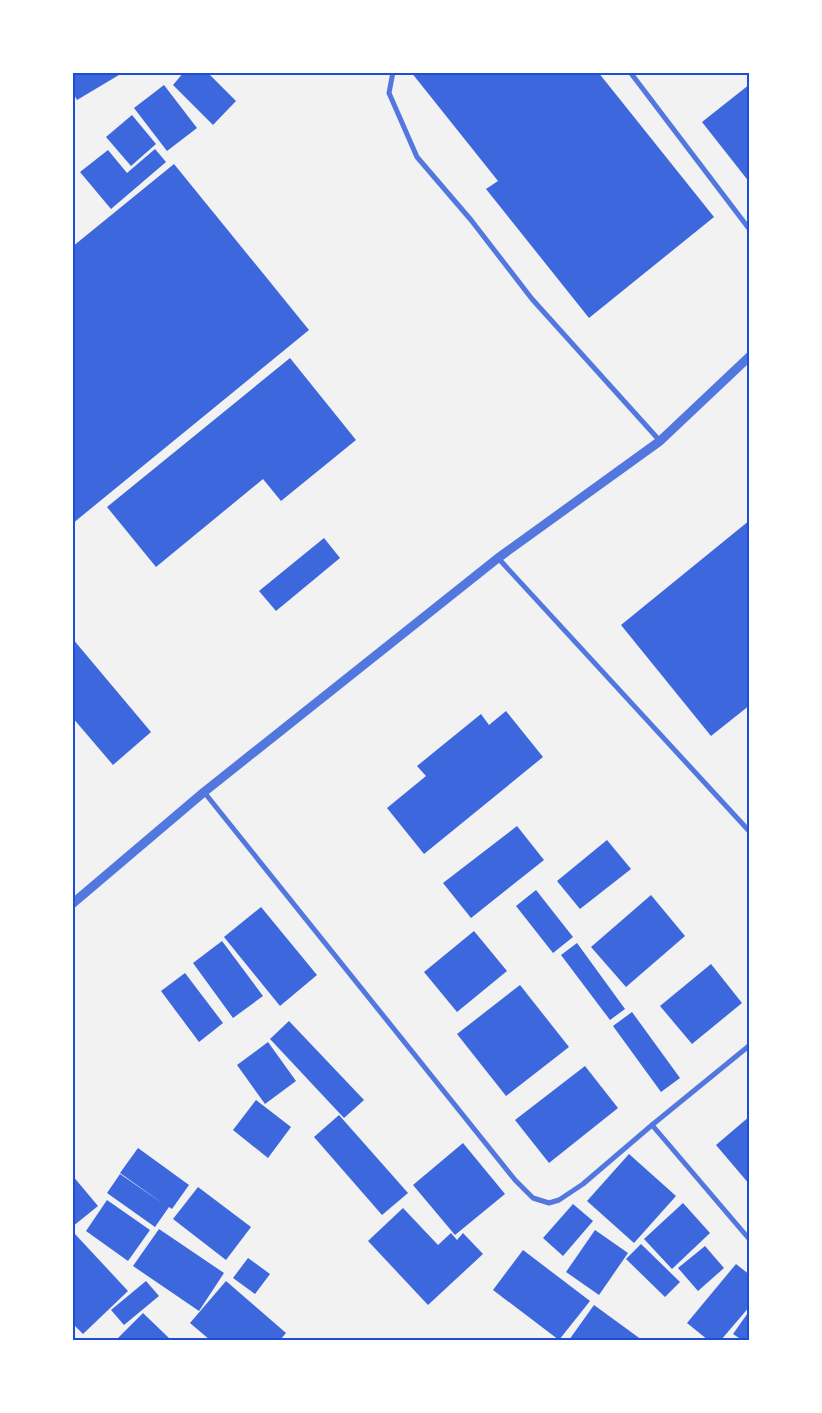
<svg xmlns="http://www.w3.org/2000/svg" width="822" height="1413" viewBox="0 0 822 1413" font-family="'Public Sans',sans-serif">
	<rect width="100%" height="100%" fill="#f2f2f2"/>
	<!-- building -->
	<g fill="#3d67dc">
		<polygon points="72,72 124,72 77,100 72,91"/>
		<polygon points="184,72 207,72 236,101 213,125 173,85"/>
		<polygon points="411,72 598,72 714,217 589,318 486,189 498,181"/>
		<polygon points="750,84 750,183 702,122"/>
		<polygon points="164,85 197,128 167,151 134,108"/>
		<polygon points="132,115 156,144 131,166 106,137"/>
		<polygon points="155,149 166,162 111,209 80,172 108,150 127,173"/>
		<polygon points="174,164 309,330 72,524 72,247"/>
		<polygon points="290,358 356,440 281,501 263,479 156,567 107,507"/>
		<polygon points="750,520 750,705 711,736 621,625"/>
		<polygon points="324,538 340,558 276,611 259,591"/>
		<polygon points="72,638 151,732 113,765 72,717"/>
		<polygon points="506,711 543,757 424,854 387,808 426,776 417,766 481,714 489,725"/>
		<polygon points="517,826 544,860 471,918 443,883"/>
		<polygon points="607,840 631,869 580,909 557,881"/>
		<polygon points="536,890 573,937 553,953 516,906"/>
		<polygon points="651,895 685,936 626,987 591,947"/>
		<polygon points="261,907 317,975 280,1006 224,937"/>
		<polygon points="474,931 507,971 457,1012 424,972"/>
		<polygon points="222,941 263,996 233,1018 193,963"/>
		<polygon points="577,943 625,1009 610,1020 561,955"/>
		<polygon points="711,964 742,1003 692,1044 660,1006"/>
		<polygon points="185,973 223,1023 199,1042 161,991"/>
		<polygon points="520,985 569,1047 506,1096 457,1034"/>
		<polygon points="632,1012 680,1078 661,1092 613,1026"/>
		<polygon points="289,1021 364,1100 344,1118 270,1039"/>
		<polygon points="268,1042 296,1081 265,1104 237,1065"/>
		<polygon points="585,1066 618,1108 549,1163 515,1120"/>
		<polygon points="256,1100 291,1127 268,1158 233,1130"/>
		<polygon points="339,1115 408,1193 382,1215 314,1137"/>
		<polygon points="750,1116 750,1185 716,1145"/>
		<polygon points="463,1143 505,1194 455,1235 413,1185"/>
		<polygon points="138,1148 189,1185 172,1209 169,1207 155,1227 107,1193 120,1174 165,1205 120,1173"/>
		<polygon points="629,1154 676,1196 634,1243 587,1201"/>
		<polygon points="72,1175 98,1206 72,1227"/>
		<polygon points="198,1187 251,1227 226,1260 173,1219"/>
		<polygon points="107,1200 150,1230 128,1261 86,1231"/>
		<polygon points="683,1203 710,1233 672,1269 644,1239"/>
		<polygon points="573,1204 593,1221 563,1256 543,1238"/>
		<polygon points="403,1208 438,1245 451,1233 457,1240 463,1233 483,1254 428,1305 368,1241"/>
		<polygon points="159,1229 224,1273 199,1311 133,1266"/>
		<polygon points="595,1230 628,1253 599,1295 566,1272"/>
		<polygon points="75,1234 128,1291 83,1334 72,1323 72,1237"/>
		<polygon points="641,1244 680,1282 665,1297 626,1259"/>
		<polygon points="705,1246 724,1268 698,1291 678,1268"/>
		<polygon points="523,1250 590,1301 559,1340 493,1290"/>
		<polygon points="248,1258 270,1274 255,1294 233,1278"/>
		<polygon points="736,1264 750,1275 750,1306 721,1340 708,1340 687,1323"/>
		<polygon points="146,1281 159,1296 124,1325 111,1310"/>
		<polygon points="226,1281 286,1333 280,1340 210,1340 190,1323"/>
		<polygon points="594,1305 642,1340 569,1340"/>
		<polygon points="750,1310 750,1340 742,1340 733,1334"/>
		<polygon points="143,1313 171,1340 116,1340"/>
	</g>
	<g fill="none" stroke-linecap="round" stroke-linejoin="round">
		<!-- minor -->
		<g stroke="#5277de" stroke-width="5">
			<polyline points="393,72 389,93 417,157 471,220 532,299 660,441"/>
			<polyline points="630,72 750,230"/>
			<polyline points="498,558 750,832"/>
			<polyline points="204,792 515,1180 533,1198 549,1203 559,1200 583,1184 652,1125 750,1045"/>
			<polyline points="652,1125 750,1240"/>
		</g>
		<!-- tertiary -->
		<polyline stroke="#5277de" stroke-width="9" points="72,904 204,792 498,558 660,441 750,356"/>
	</g>
	<!-- border -->
	<rect width="822" height="1413" fill="none" stroke="#ffffff" stroke-width="148"/>
	<rect x="74" y="74" width="674" height="1265" fill="none" stroke="#1d4ed8" stroke-width="2"/>
</svg>
